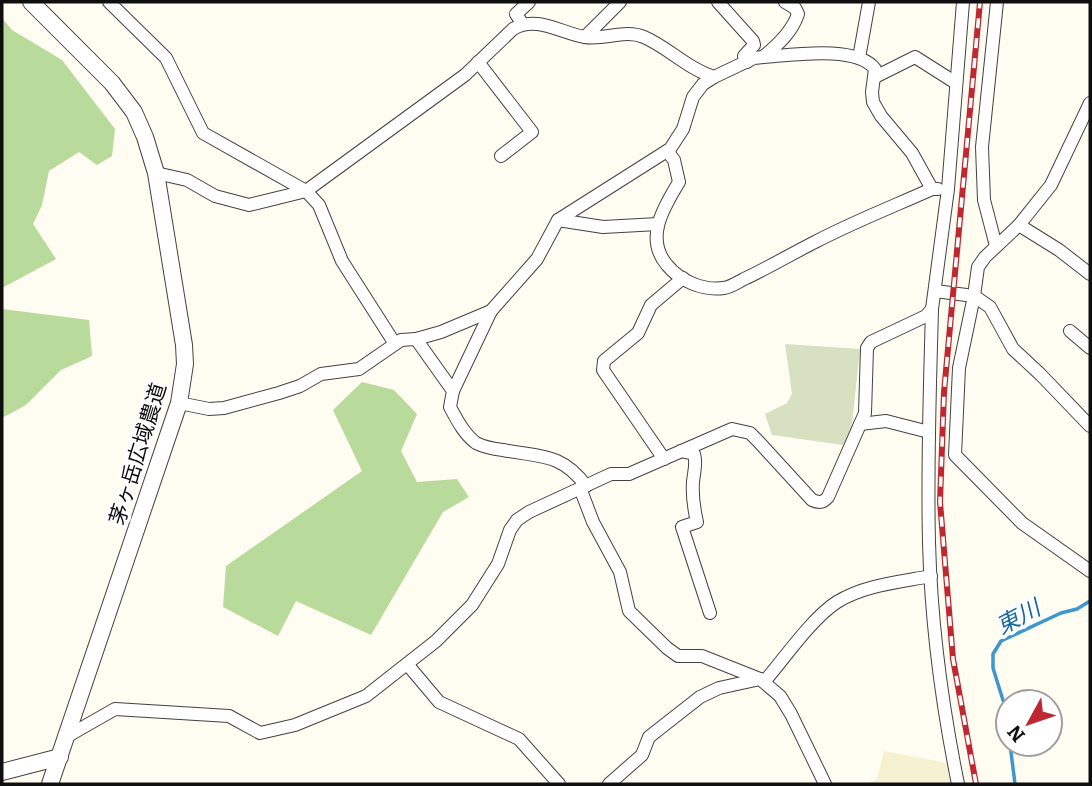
<svg xmlns="http://www.w3.org/2000/svg" width="1092" height="786" viewBox="0 0 1092 786" font-family="Bitter,'Noto Sans JP',serif">
	<rect width="100%" height="100%" fill="#fffcf1"/>
	<!-- farmland -->
	<polygon fill="#f5f1d1" points="884,751 947,763 951,784 867,784 877,779"/>
	<!-- forest -->
	<g fill="#b8da9a">
		<polygon points="2,18 12,30 62,60 115,129 112,156 97,165 79,152 49,171 42,205 33,224 56,259 2,288"/>
		<polygon points="2,309 89,320 92,356 61,370 26,405 2,418"/>
		<polygon points="362,382 394,390 417,414 401,451 417,482 457,479 469,497 443,512 371,635 296,601 278,636 223,607 226,566 362,471 333,410"/>
	</g>
	<!-- cemetery -->
	<polygon fill="#d7e1c1" points="785,344 860,349 851,433 843,445 772,435 765,414 787,403 792,394"/>
	<g fill="none" stroke-linecap="round" stroke-linejoin="round">
		<!-- stream -->
		<g stroke="#3d96cd" stroke-width="3.5">
			<polyline points="1008,724 1007,713 993,668 993,654 1001,641 1061,613 1077,609 1090,601"/>
			<polyline points="1010,744 1015,784"/>
		</g>
		<!-- minor casing -->
		<g stroke="#424242" stroke-width="14">
			<g id="minor">
				<polyline points="109,2 166,58 203,133 306,191 319,205 342,261 395,344"/>
				<polyline points="718,2 753,41 754,45 744,56 747,62"/>
				<polyline points="522,23 516,14 529,2"/>
				<polyline points="585,37 620,2"/>
				<path d="M764 56C778 45 792 32 798 14L795 8 785 2"/>
				<polyline points="859,58 869,2"/>
				<polyline points="478,62 532,132 501,156"/>
				<polyline points="875,77 915,57 956,83"/>
				<polyline points="1090,103 1051,185 1019,225 985,257 978,267 974,296 959,368 955,455 1022,523 1090,571"/>
				<path d="M667 151 674 160 679 182C664 207 644 238 667 265 680 281 703 291 724 288 731 287 738 282 744 279 768 268 791 254 815 242 851 223 894 206 932 189H938"/>
				<path d="M156 173 187 180 215 196 249 205 306 191 465 75 513 29C536 15 561 33 585 37 605 40 625 29 644 37 669 48 688 69 714 77L754 58 764 57C792 55 857 45 875 69L872 92 873 102 881 116 912 153 932 189"/>
				<polyline points="558,220 603,227 658,224"/>
				<polyline points="1019,225 1059,250 1090,274"/>
				<polyline points="996,246 984,200 982,147 997,2"/>
				<polyline points="935,291 974,296 990,307 1013,349 1040,374 1090,426"/>
				<path d="M932 309C930 386 927 464 929 542 931 623 942 705 958 784"/>
				<polyline points="1070,331 1090,348"/>
				<path d="M416 339 453 391 450 407C457 420 464 434 476 443 484 447 494 449 503 450 540 457 562 453 586 486"/>
				<polyline points="453,391 491,311"/>
				<polyline points="179,403 209,409 224,408 279,393 300,386 321,374 359,369 401,340 416,339 441,332 491,311 537,259 558,220 670,149 683,129 693,97 703,84 714,77"/>
				<polyline points="860,424 886,421 929,432"/>
				<path d="M681 451 694 454C697 464 694 471 693 482 692 496 694 509 697 522L682 527 710 613"/>
				<polyline points="664,459 603,370 604,361 638,333 651,305 683,278"/>
				<polyline points="580,488 593,522 620,572 629,611 667,648 678,656 702,656 760,679 780,696 791,714 825,784"/>
				<polyline points="407,664 439,702 519,739 559,784"/>
				<path d="M764 682C784 659 812 618 837 602 864 585 900 582 931 576"/>
				<path d="M66 737 115 709 229 716 260 733 295 725 366 696 436 641 472 605 498 564 510 530 517 520 529 512 611 474H629L732 429 750 433 758 441 812 500C819 503 823 503 828 497L865 413 867 348 871 342 926 316 932 309 948 189 963 2"/>
				<polyline points="609,784 642,755 649,737 700,697 719,688 760,679"/>
			</g>
		</g>
		<!-- tertiary casing -->
		<g stroke="#424242" stroke-width="18">
			<g id="tertiary">
				<polyline points="31,2 112,83 134,112 145,137 156,173 184,345 185,364 179,403 50,784"/>
				<polyline points="2,772 60,757"/>
			</g>
		</g>
		<!-- minor -->
		<use href="#minor" stroke="#fff" stroke-width="12"/>
		<!-- tertiary -->
		<use href="#tertiary" stroke="#fff" stroke-width="16"/>
		<!-- rail casing -->
		<g stroke="#bf2731" stroke-width="6">
			<polyline id="rail" points="976,784 953,659 940,502 944,392 980,2"/>
		</g>
		<!-- rail -->
		<use href="#rail" stroke="#fff" stroke-width="3.5" stroke-dasharray="10" stroke-linecap="butt"/>
	</g>
	<g text-anchor="middle" dominant-baseline="central" stroke-width="7" stroke-linejoin="round" paint-order="stroke">
		<!-- street labels -->
		<g font-size="21" fill="#0f0f0f" stroke="#fff">
			<text transform="translate(138 454) rotate(-73)">茅ヶ岳広域農道</text>
		</g>
		<!-- water labels -->
		<g font-size="23" font-style="italic" fill="#1867a1" stroke="#fff">
			<text transform="translate(1018 617) rotate(-28)">東川</text>
		</g>
	</g>
	<!-- border -->
	<rect width="1092" height="786" fill="none" stroke="#0f0f0f" stroke-width="7"/>
	<!-- north arrow -->
	<g transform="translate(1029 723) rotate(230)"><circle r="33" fill="#ffffff" stroke="#9f9f9f" stroke-width="2"/>
	<path d="M0-5L12 26L0 18L-12 26Z" fill="#bf2731"/>
	<text y="-10" font-size="19" font-weight="bold" text-anchor="middle" fill="#0f0f0f">N</text>
	</g>
</svg>
